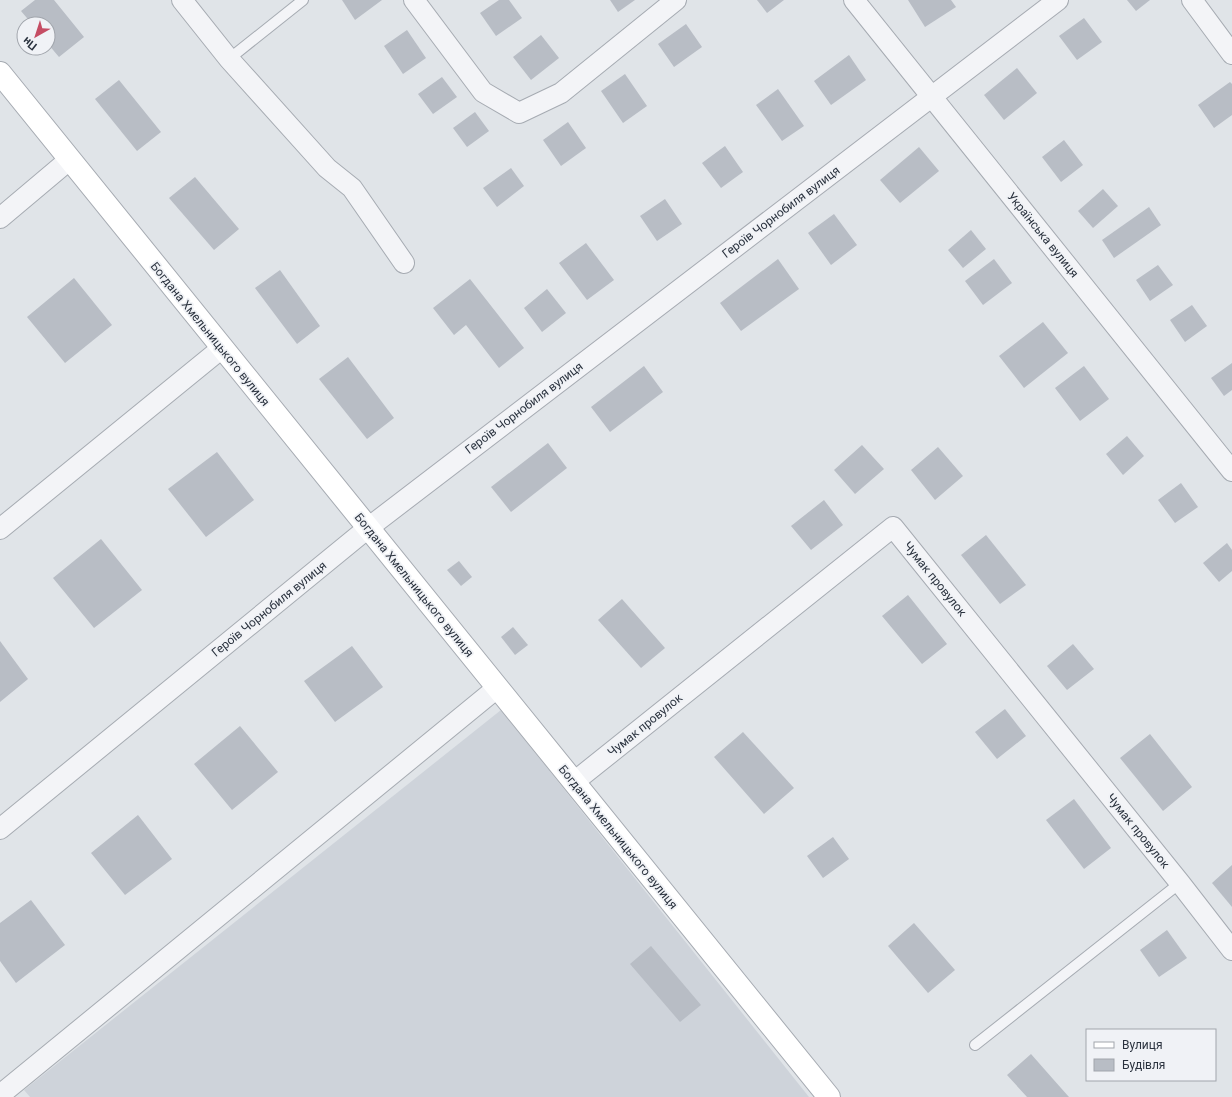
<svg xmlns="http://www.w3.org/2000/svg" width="1232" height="1097" viewBox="0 0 1232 1097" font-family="Roboto,sans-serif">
	<rect width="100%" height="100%" fill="#e0e4e8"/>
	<!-- built -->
	<polygon fill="#ced3da" points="501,710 809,1097 30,1097 24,1090"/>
	<!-- building -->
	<g fill="#b8bdc5">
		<polygon points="35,0 54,0 84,37 59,57 48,44 48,24 32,24 21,11"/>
		<polygon points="342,0 382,0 355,20"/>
		<polygon points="499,0 509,0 522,18 496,36 480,13"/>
		<polygon points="610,0 635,0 618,12"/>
		<polygon points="757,0 784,0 767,13"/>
		<polygon points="908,0 951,0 956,7 925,27"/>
		<polygon points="1127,0 1150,0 1136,11"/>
		<polygon points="1084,18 1102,42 1077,60 1059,36"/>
		<polygon points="686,24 702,47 674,67 658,44"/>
		<polygon points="407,30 426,58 403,74 384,46"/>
		<polygon points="541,35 559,58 531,80 513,57"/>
		<polygon points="849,55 866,80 831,105 814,81"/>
		<polygon points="1017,68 1037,93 1004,120 984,95"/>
		<polygon points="625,74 647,106 623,123 601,91"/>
		<polygon points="442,77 457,97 433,114 418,94"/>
		<polygon points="119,80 161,132 137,151 95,99"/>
		<polygon points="1230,82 1232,84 1232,115 1214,128 1198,105"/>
		<polygon points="778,89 804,126 782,141 756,105"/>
		<polygon points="475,112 489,131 467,147 453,128"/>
		<polygon points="568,122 586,148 561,166 543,140"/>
		<polygon points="1064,140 1083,165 1061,182 1042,157"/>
		<polygon points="725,146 743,172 721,188 702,163"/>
		<polygon points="919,147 939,171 900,203 880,180"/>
		<polygon points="511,168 524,186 497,207 483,188"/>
		<polygon points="195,177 239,229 214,250 169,198"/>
		<polygon points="1103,189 1118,206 1093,228 1078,211"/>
		<polygon points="665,199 682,224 657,241 640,216"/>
		<polygon points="1149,207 1161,225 1114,258 1102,240"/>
		<polygon points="834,214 857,245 831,265 808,233"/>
		<polygon points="971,230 986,249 963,268 948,250"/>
		<polygon points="586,243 614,280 587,300 559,263"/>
		<polygon points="778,259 799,289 741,331 720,303"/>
		<polygon points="994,259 1012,283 983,305 965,281"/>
		<polygon points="1158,265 1173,285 1150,301 1136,280"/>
		<polygon points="280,270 320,326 297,344 255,288"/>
		<polygon points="74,278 112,325 65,363 27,317"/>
		<polygon points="470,279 524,348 499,368 466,325 454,335 433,308"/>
		<polygon points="547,289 566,313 542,332 524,308"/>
		<polygon points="1192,305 1207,326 1185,342 1170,320"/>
		<polygon points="1043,322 1068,353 1024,388 999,356"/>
		<polygon points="348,357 394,418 367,439 319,379"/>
		<polygon points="1232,363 1232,390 1224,396 1211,378"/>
		<polygon points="644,366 663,392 610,432 591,407"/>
		<polygon points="1084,366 1109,399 1080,421 1055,388"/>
		<polygon points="1127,436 1144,456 1123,475 1106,454"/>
		<polygon points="548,443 567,468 511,512 491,487"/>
		<polygon points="862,445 884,469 855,494 834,470"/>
		<polygon points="938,447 963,476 935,500 911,470"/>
		<polygon points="217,452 254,500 206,537 168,489"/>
		<polygon points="1181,483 1198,507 1175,523 1158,500"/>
		<polygon points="824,500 843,525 811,550 791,526"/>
		<polygon points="986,535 1026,585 1000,604 961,555"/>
		<polygon points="101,539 142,590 94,628 53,578"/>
		<polygon points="1227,543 1232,550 1232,571 1219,582 1203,563"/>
		<polygon points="459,561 472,577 461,586 447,570"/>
		<polygon points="908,595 947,644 922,664 882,616"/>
		<polygon points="622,599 665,648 641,668 598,620"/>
		<polygon points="513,627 528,645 515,655 501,637"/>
		<polygon points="0,641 28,679 0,702"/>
		<polygon points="1073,644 1094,669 1067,690 1047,666"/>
		<polygon points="352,646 383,687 335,722 304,681"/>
		<polygon points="1005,709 1026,736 997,759 975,732"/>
		<polygon points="240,726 278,772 232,810 194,764"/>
		<polygon points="743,732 794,788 764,814 714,757"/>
		<polygon points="1150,734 1192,787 1163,811 1120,758"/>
		<polygon points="1074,799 1111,848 1084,869 1046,820"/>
		<polygon points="138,815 172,859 125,895 91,853"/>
		<polygon points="833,837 849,859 823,878 807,856"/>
		<polygon points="1232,865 1232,907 1212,883"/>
		<polygon points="31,900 65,945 16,983 0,961 0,923"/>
		<polygon points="914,923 955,970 928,993 888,946"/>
		<polygon points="1167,930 1187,958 1159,977 1140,950"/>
		<polygon points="651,946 701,1005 680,1022 630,964"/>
		<polygon points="1031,1054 1053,1079 1069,1097 1027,1097 1007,1075"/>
	</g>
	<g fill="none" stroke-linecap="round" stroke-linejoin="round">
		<!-- lane casing -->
		<g stroke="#a6abb2" stroke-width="12">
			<g id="lane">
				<polyline points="229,59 303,0"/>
				<polyline points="975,1045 1180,883"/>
			</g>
		</g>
		<!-- street casing -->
		<g stroke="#a6abb2" stroke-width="22">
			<g id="street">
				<polyline points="182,0 229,59 327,168 352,188 404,263"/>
				<polyline points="414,0 483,92 519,113 561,93 676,0"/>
				<polyline points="854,0 1232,471"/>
				<polyline points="1192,0 1232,54"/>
				<polyline points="0,218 69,160"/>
				<polyline points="0,529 222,348"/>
				<polyline points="574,782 893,527 1180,883 1232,950"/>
				<polyline points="0,829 368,528 1058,0"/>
				<polyline points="0,1095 497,688"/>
			</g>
		</g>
		<!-- secondary casing -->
		<g stroke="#a6abb2" stroke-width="24">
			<polyline id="secondary" points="0,73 829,1097"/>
		</g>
		<!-- lane -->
		<use href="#lane" stroke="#f3f4f7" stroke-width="10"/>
		<!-- street -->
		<use href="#street" stroke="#f3f4f7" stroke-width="20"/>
		<!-- secondary -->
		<use href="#secondary" stroke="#fff" stroke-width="22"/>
	</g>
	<g text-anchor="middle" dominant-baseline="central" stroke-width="3.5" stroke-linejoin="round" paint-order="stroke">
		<!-- street labels -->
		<g font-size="12" fill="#2a323e" stroke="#f0f2f6">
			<text transform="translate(781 212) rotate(-37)">Героїв Чорнобиля вулиця</text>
			<text transform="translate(1043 235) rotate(51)">Українська вулиця</text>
			<text transform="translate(210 334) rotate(51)">Богдана Хмельницького вулиця</text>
			<text transform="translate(524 408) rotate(-37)">Героїв Чорнобиля вулиця</text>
			<text transform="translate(935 579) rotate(51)">Чумак провулок</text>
			<text transform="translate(414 585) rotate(51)">Богдана Хмельницького вулиця</text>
			<text transform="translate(269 609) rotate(-39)">Героїв Чорнобиля вулиця</text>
			<text transform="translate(645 725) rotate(-39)">Чумак провулок</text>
			<text transform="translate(1138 831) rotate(51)">Чумак провулок</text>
			<text transform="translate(618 837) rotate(51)">Богдана Хмельницького вулиця</text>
		</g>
	</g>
	<!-- legend -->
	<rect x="1086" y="1029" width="130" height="52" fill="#f0f2f6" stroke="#a1a5ac"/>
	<rect x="1094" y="1042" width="20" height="6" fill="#ffffff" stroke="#a1a5ac"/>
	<text x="1122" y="1049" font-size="12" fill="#2a323e">Вулиця</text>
	<rect x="1094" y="1059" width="20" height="12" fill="#b8bdc5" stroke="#a1a5ac"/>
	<text x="1122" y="1069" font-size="12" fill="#2a323e">Будівля</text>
	<!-- north arrow -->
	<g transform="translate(36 36) rotate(219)"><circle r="19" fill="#f0f2f6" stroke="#a1a5ac"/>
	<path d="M0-3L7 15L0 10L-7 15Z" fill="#c54d64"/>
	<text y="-6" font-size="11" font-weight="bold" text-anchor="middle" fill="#2a323e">Пн</text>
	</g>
</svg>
